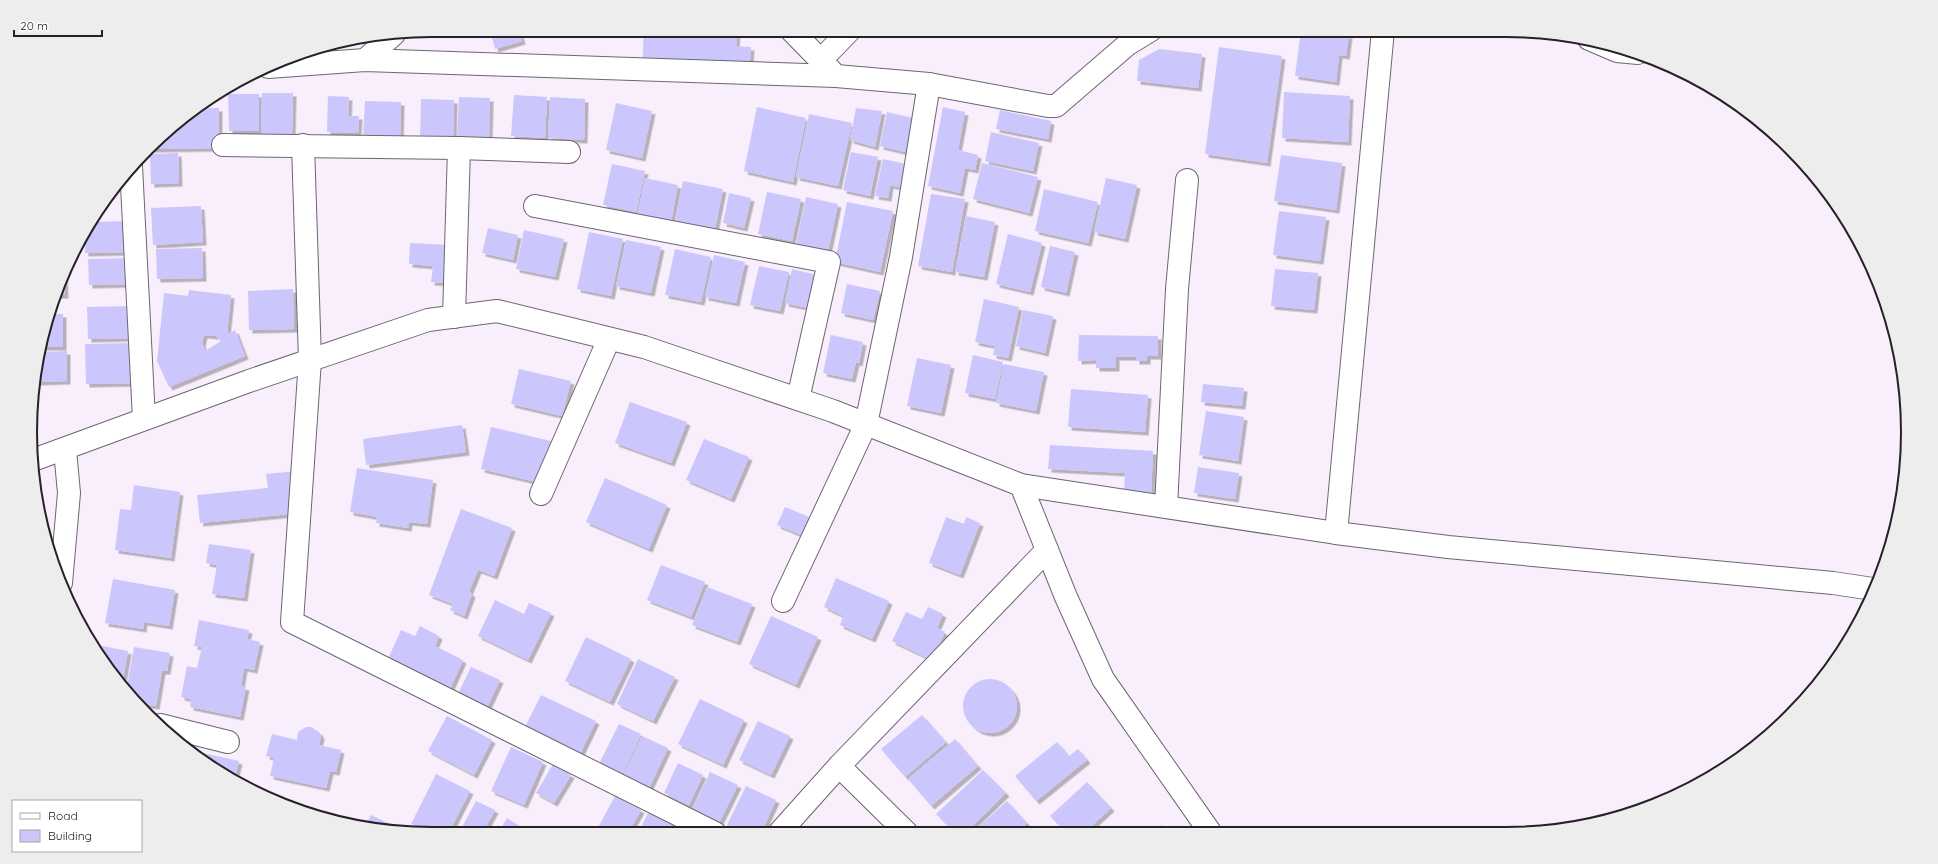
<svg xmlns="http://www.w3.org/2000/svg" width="1938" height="864" viewBox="0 0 1938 864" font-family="Quicksand,sans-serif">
	<defs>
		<filter id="shadow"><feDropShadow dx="3.5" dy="3.5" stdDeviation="0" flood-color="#0004"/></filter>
	</defs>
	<rect width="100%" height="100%" fill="#f9eefc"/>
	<!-- building -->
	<g fill="#cbc7fd" fill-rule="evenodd" filter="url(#shadow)">
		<polygon points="490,30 519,30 522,41 495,49"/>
		<polygon points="644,30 737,30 736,46 751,47 749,73 642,67"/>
		<polygon points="1301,30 1349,35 1346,56 1339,55 1336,82 1295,76"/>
		<polygon points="1219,47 1282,56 1267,163 1205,154"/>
		<polygon points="1159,49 1202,54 1198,88 1137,81 1139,60"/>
		<polygon points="1284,92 1350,96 1348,142 1282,138"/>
		<polygon points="262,93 293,93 292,135 261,134"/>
		<polygon points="228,94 259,94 259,131 229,131"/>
		<polygon points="514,95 547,97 545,138 511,136"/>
		<polygon points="328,96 349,97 348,116 359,116 358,133 327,132"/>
		<polygon points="459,97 490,98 489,137 457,136"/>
		<polygon points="550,97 585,99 584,140 548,138"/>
		<polygon points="421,99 454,100 453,143 420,142"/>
		<polygon points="365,101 401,102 400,140 363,139"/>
		<polygon points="616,103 652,111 642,158 606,150"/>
		<polygon points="757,107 806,118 793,182 744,171"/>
		<polygon points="943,107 965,112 958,150 978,155 975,170 965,168 960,193 928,186"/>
		<polygon points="197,108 219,108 219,148 150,149 167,130"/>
		<polygon points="856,108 882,111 875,147 850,140"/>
		<polygon points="1000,110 1051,121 1048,139 996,129"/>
		<polygon points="887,112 913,118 905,152 880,146"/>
		<polygon points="809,114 852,123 838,186 796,177"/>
		<polygon points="991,132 1039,143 1033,171 985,161"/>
		<polygon points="851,152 878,157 870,196 843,190"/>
		<polygon points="178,153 179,183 151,184 150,154"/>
		<polygon points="1281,155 1342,163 1336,210 1274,201"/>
		<polygon points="883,159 911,165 906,189 890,185 888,198 875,196"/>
		<polygon points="982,163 1038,177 1029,213 973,199"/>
		<polygon points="612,164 645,171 636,212 603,205"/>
		<polygon points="645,178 678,185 670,228 636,221"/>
		<polygon points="1106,178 1137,185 1125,239 1094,232"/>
		<polygon points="683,181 723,189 714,234 674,225"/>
		<polygon points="1044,189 1098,202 1088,243 1035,231"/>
		<polygon points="767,192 801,199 792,241 758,234"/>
		<polygon points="729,193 751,198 744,228 723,223"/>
		<polygon points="931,194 965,199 952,272 918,266"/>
		<polygon points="806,197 838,204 828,251 796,245"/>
		<polygon points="847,202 893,211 880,272 835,262"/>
		<polygon points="201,206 203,242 153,245 151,208"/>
		<polygon points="1279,211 1326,217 1320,261 1273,255"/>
		<polygon points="966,216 995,222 984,277 955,272"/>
		<polygon points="127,221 127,252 85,253 84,230 90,222"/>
		<polygon points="488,228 518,235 513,260 482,253"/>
		<polygon points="524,230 564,239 555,277 516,269"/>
		<polygon points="589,232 623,239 611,296 577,289"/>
		<polygon points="1008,234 1042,243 1030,292 996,284"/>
		<polygon points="626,240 661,247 651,293 616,286"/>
		<polygon points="410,243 451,245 449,283 431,282 433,266 409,264"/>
		<polygon points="1050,246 1075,252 1066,293 1041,287"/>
		<polygon points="202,248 203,278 157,279 156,249"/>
		<polygon points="675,249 711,257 701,302 665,295"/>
		<polygon points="714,255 745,262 736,303 705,297"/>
		<polygon points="130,258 130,284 89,285 88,259"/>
		<polygon points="759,266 789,272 780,311 750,305"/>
		<polygon points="792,269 821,276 814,309 785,303"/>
		<polygon points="1275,269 1318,273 1314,310 1271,306"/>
		<polygon points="64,274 65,295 55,295 58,287"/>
		<polygon points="847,284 880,291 873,320 841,313"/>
		<polygon points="293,289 294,329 249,330 248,291"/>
		<path d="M189 290 231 295 227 334 235 330 245 356 169 387 157 361 164 293 188 296ZM204 335 216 336 221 341 205 351 202 343Z"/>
		<polygon points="984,299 1019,307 1008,358 993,355 995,346 975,342"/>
		<polygon points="131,306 132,338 88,339 87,307"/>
		<polygon points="1023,310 1053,316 1045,353 1016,346"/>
		<polygon points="48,314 63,314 63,347 39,347"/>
		<polygon points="831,335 863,342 859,363 856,362 852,379 823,373"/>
		<polygon points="1079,335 1158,336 1158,356 1147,356 1147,361 1136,361 1136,357 1116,357 1116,368 1096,368 1096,360 1078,361"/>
		<polygon points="133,343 134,383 86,384 85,344"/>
		<polygon points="67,351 67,381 35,382 38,352"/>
		<polygon points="973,355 1003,362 995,399 965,393"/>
		<polygon points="917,358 951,365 941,413 907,406"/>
		<polygon points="1004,364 1044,372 1036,411 996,403"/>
		<polygon points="519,369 571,381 562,416 511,404"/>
		<polygon points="1203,384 1244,388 1242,406 1201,402"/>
		<polygon points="1071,389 1148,395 1145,432 1068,427"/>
		<polygon points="630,402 687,422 671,463 615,443"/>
		<polygon points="1206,411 1244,417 1238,461 1199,455"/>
		<polygon points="462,425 466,452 366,465 363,439"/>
		<polygon points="491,427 551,441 541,483 481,469"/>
		<polygon points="704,439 749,457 731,499 686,480"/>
		<polygon points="1050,445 1153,451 1151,493 1124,491 1125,473 1048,469"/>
		<polygon points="1198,467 1239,473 1235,499 1194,493"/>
		<polygon points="357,468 433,480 427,524 409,522 408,528 376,523 377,517 350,512"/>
		<polygon points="297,471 290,514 200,523 197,495 268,488 266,474"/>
		<polygon points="605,478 667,505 649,549 586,522"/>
		<polygon points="134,485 180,492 171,558 115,550 120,509 131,510"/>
		<polygon points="785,507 814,519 806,537 777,525"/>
		<polygon points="461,509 512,528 494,576 478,570 469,592 472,594 464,616 450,610 453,604 429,595"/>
		<polygon points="946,517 964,524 966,517 980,523 960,575 929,563"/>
		<polygon points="209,544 251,550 244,598 212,594 217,565 206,563"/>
		<polygon points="661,565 705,582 691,617 647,600"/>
		<polygon points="836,578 889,601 872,639 840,625 843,616 824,607"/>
		<polygon points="113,579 175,590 169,626 144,622 143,629 105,623"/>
		<polygon points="707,587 752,604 737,642 692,625"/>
		<polygon points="495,600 524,614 529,603 551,613 528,660 478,636"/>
		<polygon points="928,607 943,614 937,628 945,632 932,660 892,641 906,612 922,619"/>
		<polygon points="771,616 818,637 796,685 749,664"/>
		<polygon points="199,620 249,630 247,639 260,642 254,670 244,668 241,686 246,687 240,717 190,707 191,699 181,697 187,666 197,668 202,647 194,646"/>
		<polygon points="420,626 439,636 435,646 463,660 449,691 387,661 401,630 415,636"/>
		<polygon points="586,637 631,659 610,702 565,681"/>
		<polygon points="92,644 128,651 122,686"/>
		<polygon points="134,647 170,653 167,671 162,671 156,706 136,703 126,692"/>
		<polygon points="638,659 675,677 653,721 617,704"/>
		<polygon points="471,667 500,680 484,714 455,700"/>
		<circle cx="990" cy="706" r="27"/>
		<polygon points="541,695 596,721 580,754 525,727"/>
		<polygon points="700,699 744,720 723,765 678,744"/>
		<polygon points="922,715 946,742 905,777 881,749"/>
		<polygon points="447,716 492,740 474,775 428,751"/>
		<polygon points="758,721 790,736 771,775 739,760"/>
		<polygon points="619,724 641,734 622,775 599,764"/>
		<polygon points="306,727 311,727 319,732 321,736 319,745 341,750 336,772 330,771 326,788 270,776 274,758 266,756 272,734 297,740 298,732"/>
		<polygon points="642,736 668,748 649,788 623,776"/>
		<polygon points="955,739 978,766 931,806 908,779"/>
		<polygon points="1057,742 1069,756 1078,749 1087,760 1036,801 1015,776"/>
		<polygon points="511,747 543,762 524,805 491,791"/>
		<polygon points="184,748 200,752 199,759 187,751"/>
		<polygon points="203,753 239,761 234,781 202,760"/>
		<polygon points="678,763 703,775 689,805 664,793"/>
		<polygon points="553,764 571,775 554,803 536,793"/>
		<polygon points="983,770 1006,793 966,832 954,832 936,814"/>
		<polygon points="710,772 738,785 719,823 692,810"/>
		<polygon points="436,774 470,791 448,834 432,834 411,824"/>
		<polygon points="1087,782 1111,808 1085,832 1065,832 1050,816"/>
		<polygon points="746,786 776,800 761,833 743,833 727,825"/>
		<polygon points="615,796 641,810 628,833 595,833"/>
		<polygon points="476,801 495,810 482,834 464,834 460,831"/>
		<polygon points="1007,801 1027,823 1017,832 973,832"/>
		<polygon points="651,807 678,820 671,833 638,833"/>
		<polygon points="295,808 323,815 323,818 303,813"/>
		<polygon points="371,815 401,829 400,831 365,827"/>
		<polygon points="507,818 533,834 498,834"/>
		<polygon points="678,822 701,833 673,833"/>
		<polygon points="1161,825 1167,832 1154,832"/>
		<polygon points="541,827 552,834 537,834"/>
	</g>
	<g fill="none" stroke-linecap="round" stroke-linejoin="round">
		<!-- street casing -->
		<g stroke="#6f6571" stroke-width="24">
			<g id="street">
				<polyline points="791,30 836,76"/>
				<polyline points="1589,39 1617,51 1638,53"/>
				<polyline points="365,60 394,34"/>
				<polyline points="821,60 850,30"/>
				<polyline points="268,67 365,60 836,76 929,84 1048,106 1056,106 1128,44 1151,30"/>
				<polyline points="223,145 459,148 569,152"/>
				<polyline points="303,145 310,360 292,622 715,833"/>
				<polyline points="131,166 144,419"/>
				<polyline points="535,206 829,262 798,399"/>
				<polyline points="454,317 459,148"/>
				<polyline points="541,494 609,339"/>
				<polyline points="1166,507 1177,289 1187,180"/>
				<polyline points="1336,533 1448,547 1833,583 1873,589"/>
				<polyline points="61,583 69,493 65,450"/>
				<polyline points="783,601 866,424 901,257 929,84"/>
				<polyline points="160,725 228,742"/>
				<polyline points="839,766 907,833"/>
				<polyline points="779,833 839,766 1047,550"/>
			</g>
		</g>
		<!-- secondary casing -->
		<g stroke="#6f6571" stroke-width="24">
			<g id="secondary">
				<polyline points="33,460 249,381 428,320 497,311 644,347 833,411 1021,485 1336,533 1383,30"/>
				<polyline points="1021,485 1066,597 1103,679 1210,832"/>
			</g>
		</g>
		<!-- street -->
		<use href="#street" stroke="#fff" stroke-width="22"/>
		<!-- secondary -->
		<use href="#secondary" stroke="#fff" stroke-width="22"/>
	</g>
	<!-- crop -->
	<path d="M0 0H1938V864H0ZM432 37H1506A395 395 0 0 1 1901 432V432A395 395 0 0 1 1506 827H432A395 395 0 0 1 37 432V432A395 395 0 0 1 432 37Z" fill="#eeedee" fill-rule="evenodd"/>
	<path fill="none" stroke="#252126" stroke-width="2" d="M432 37H1506A395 395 0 0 1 1901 432V432A395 395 0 0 1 1506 827H432A395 395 0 0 1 37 432V432A395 395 0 0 1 432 37Z"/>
	<!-- legend -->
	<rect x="12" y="800" width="130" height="52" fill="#ffffff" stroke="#a8a6a8"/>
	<rect x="20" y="813" width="20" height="6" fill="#ffffff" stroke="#a8a6a8"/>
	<text x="48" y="820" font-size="12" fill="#252126">Road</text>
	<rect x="20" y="830" width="20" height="12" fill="#cbc7fd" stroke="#a8a6a8"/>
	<text x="48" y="840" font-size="12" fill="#252126">Building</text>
	<!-- scale -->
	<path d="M14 30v6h88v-6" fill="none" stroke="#252126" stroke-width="2"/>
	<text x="20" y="30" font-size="12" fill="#252126" stroke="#ffffff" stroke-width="3" paint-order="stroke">20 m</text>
</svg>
